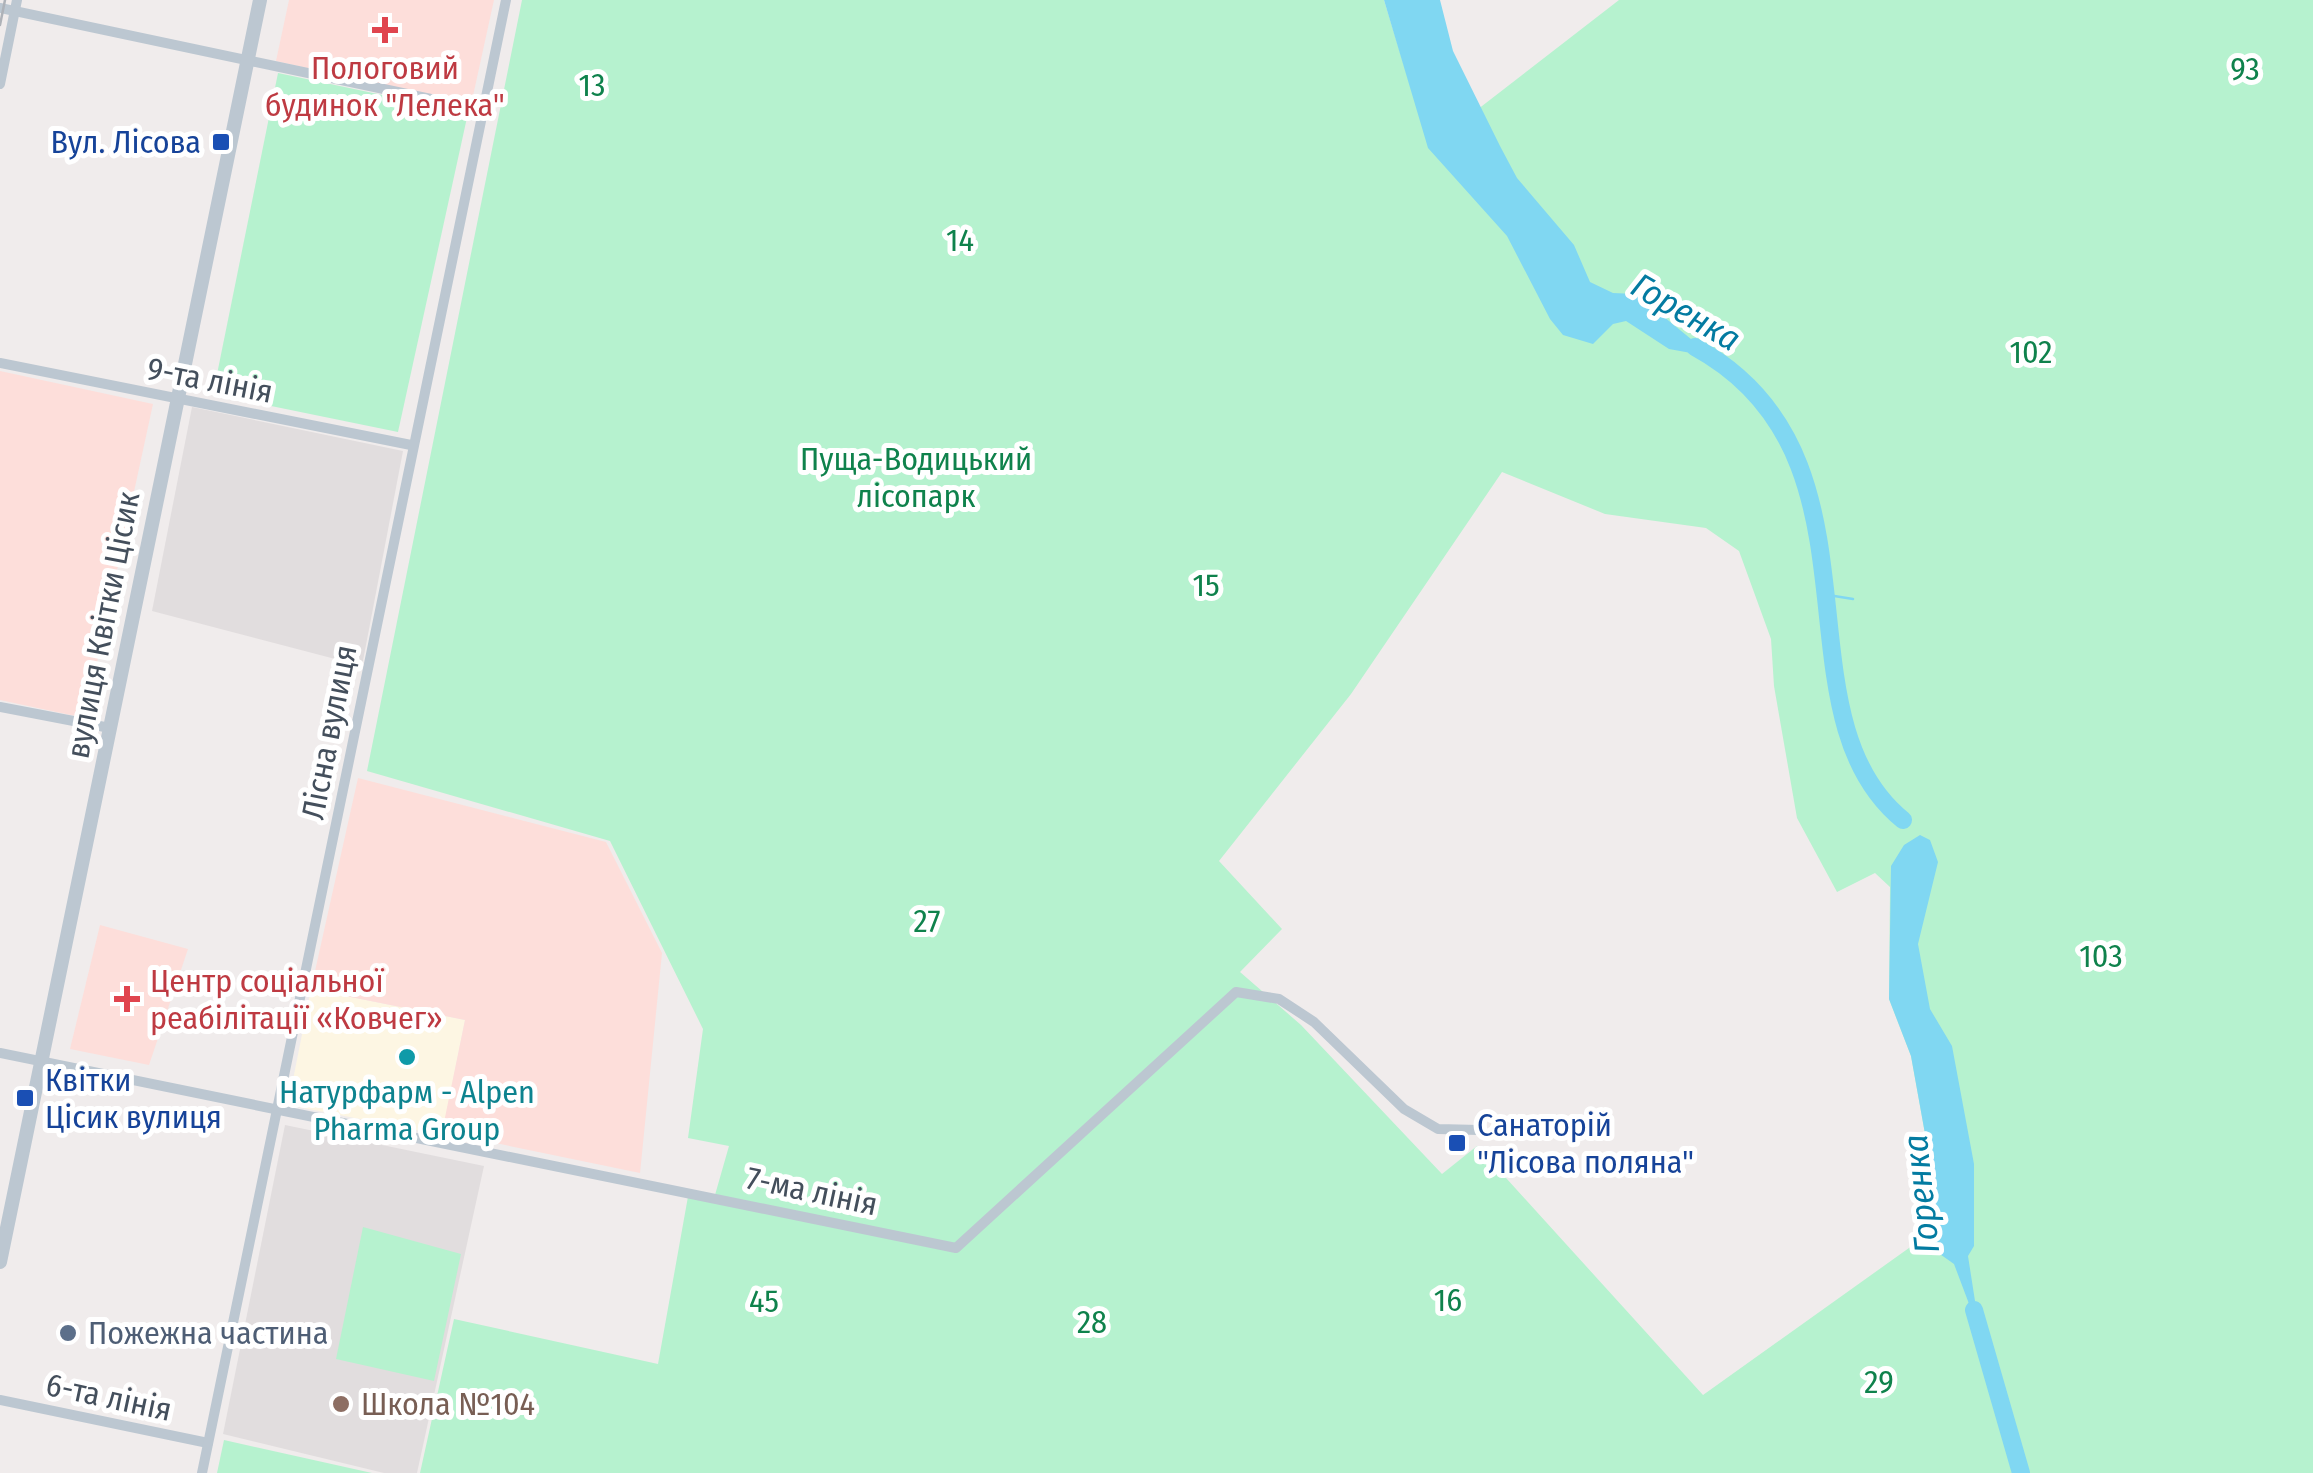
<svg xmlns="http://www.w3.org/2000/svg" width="2313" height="1473" viewBox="0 0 2313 1473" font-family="'Fira Sans Condensed',sans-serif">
	<rect width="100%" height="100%" fill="#f0ecec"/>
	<!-- commercial -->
	<polygon fill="#fdf6e3" points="311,989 465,1020 442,1135 288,1105"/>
	<!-- education -->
	<g fill="#e1ddde">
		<polygon points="192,407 403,451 362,666 152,611"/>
		<polygon points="285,1125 484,1166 417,1473 384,1473 223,1434"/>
	</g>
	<!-- medical -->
	<g fill="#fddeda">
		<polygon points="289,0 494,0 471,105 276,61"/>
		<polygon points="0,371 153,404 85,718 0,700"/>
		<polygon points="358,778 606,842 662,953 640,1173 442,1132 465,1020 311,989"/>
		<polygon points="100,925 188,949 149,1065 70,1049"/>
	</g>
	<!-- green -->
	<g fill="#b6f2cf" fill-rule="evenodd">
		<path d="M522 0H1384L1429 147 1619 0H2313V1473H420L454 1319 658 1364 689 1191 715 1195 729 1146 688 1138 703 1029 610 841 367 771ZM1502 472 1605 514 1706 528 1739 551 1771 639 1774 686 1797 818 1837 892 1875 873 1890 887 1889 999 1911 1056 1931 1167 1930 1233 1703 1395 1477 1146 1442 1174 1301 1025 1240 972 1282 929 1219 861 1351 694Z"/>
		<polygon points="278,73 468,113 398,432 213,394"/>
		<polygon points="363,1227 461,1254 434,1381 336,1359"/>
		<polygon points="224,1440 372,1473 217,1473"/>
	</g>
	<!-- water -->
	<g fill="#80d7f2">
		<polygon points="1384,0 1440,0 1453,51 1500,146 1517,178 1574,245 1590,282 1613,293 1636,294 1713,357 1669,349 1626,321 1613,324 1593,344 1563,335 1550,319 1507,236 1428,148"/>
		<polygon points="1920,835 1930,840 1938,862 1918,944 1930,1009 1952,1046 1974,1164 1974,1246 1968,1256 1980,1333 1954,1264 1937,1252 1930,1233 1931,1167 1911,1056 1889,999 1891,866 1904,845"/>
	</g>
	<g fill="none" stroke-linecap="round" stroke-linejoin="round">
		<!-- stream -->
		<polyline stroke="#80d7f2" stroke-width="2.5" points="1828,595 1853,599"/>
		<!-- river -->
		<g stroke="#80d7f2" stroke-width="18">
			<path d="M1695 347C1895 456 1771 713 1903 820"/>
			<polyline points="1974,1310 2021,1473"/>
		</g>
		<!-- minor -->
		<g stroke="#bcc7d1" stroke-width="10">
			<polyline points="0,8 483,110"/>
			<polyline points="0,84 17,0"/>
			<polyline points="0,363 411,445"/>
			<polyline points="0,707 110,728"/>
			<polyline points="0,1053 956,1248 1236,992 1279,999 1314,1022 1404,1109 1438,1129 1479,1130"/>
			<polyline points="0,1400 208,1443"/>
			<polyline points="202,1473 506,0"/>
		</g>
		<!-- tertiary -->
		<polyline stroke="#bcc7d1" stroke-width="14" points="0,1262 260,0"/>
		<!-- tram -->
		<polyline stroke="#aeb2b8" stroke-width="2.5" points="0,25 5,0"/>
	</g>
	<!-- markers -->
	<g fill="#e0444e" stroke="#fff" stroke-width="4">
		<path d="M380 15h10v10h10v10h-10v10h-10v-10h-10v-10h10z"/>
		<path d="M122 984h10v10h10v10h-10v10h-10v-10h-10v-10h10z"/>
	</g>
	<g fill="#1a4fb4" stroke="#fff" stroke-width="4">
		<rect x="211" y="132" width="20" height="20" rx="5"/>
		<rect x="15" y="1088" width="20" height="20" rx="5"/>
		<rect x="1447" y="1133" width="20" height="20" rx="5"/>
	</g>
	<circle fill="#0f9aa8" stroke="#fff" stroke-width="4" cx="407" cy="1057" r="10"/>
	<circle fill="#5c6f8a" stroke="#fff" stroke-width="4" cx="68" cy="1333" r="10"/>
	<circle fill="#8d6e63" stroke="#fff" stroke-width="4" cx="341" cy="1404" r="10"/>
	<g text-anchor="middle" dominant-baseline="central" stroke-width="10" stroke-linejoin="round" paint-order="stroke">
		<!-- health labels -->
		<g font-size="32" fill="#be3a42" stroke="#fff">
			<text x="385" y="68">Пологовий<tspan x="385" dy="37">будинок "Лелека"</tspan></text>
			<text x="150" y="981" text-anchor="start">Центр соціальної<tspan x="150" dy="37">реабілітації «Ковчег»</tspan></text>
		</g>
		<!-- park labels -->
		<g font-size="32" fill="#0f824c" stroke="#fff">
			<text x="2245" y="69">93</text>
			<text x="592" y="85">13</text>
			<text x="960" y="240">14</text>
			<text x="2031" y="352">102</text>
			<text x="916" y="459">Пуща-Водицький<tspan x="916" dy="37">лісопарк</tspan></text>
			<text x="1206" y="585">15</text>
			<text x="927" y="921">27</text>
			<text x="2101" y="956">103</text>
			<text x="1448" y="1300">16</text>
			<text x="764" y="1301">45</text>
			<text x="1092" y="1322">28</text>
			<text x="1879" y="1382">29</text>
		</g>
		<!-- transit labels -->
		<g font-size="32" fill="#164399" stroke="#fff" text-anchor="start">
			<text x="201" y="142" text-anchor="end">Вул. Лісова</text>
			<text x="45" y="1080">Квітки<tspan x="45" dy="37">Цісик вулиця</tspan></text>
			<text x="1477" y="1125">Санаторій<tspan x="1477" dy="37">"Лісова поляна"</tspan></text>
		</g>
		<!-- street labels -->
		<g font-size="32" fill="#444f5c" stroke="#fff">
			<text transform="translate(210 380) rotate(11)">9-та лінія</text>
			<text transform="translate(103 625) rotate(-79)">вулиця Квітки Цісик</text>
			<text transform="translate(329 732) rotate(-79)">Лісна вулиця</text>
			<text transform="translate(812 1191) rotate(12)">7-ма лінія</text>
			<text transform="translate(109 1397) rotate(12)">6-та лінія</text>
		</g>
		<!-- culture labels -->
		<g font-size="32" fill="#0d838f" stroke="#fff">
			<text x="407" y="1092">Натурфарм - Alpen<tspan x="407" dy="37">Pharma Group</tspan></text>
		</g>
		<!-- service labels -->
		<g font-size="32" fill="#4e5e75" stroke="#fff" text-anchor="start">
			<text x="88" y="1333">Пожежна частина</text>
		</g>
		<!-- education labels -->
		<g font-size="32" fill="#785e54" stroke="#fff" text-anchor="start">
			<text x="361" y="1404">Школа №104</text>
		</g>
		<!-- water labels -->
		<g font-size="35" font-style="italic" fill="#037ba1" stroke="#fff">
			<text transform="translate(1686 312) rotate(30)">Горенка</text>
			<text transform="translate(1921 1194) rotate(-96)">Горенка</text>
		</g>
	</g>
</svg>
